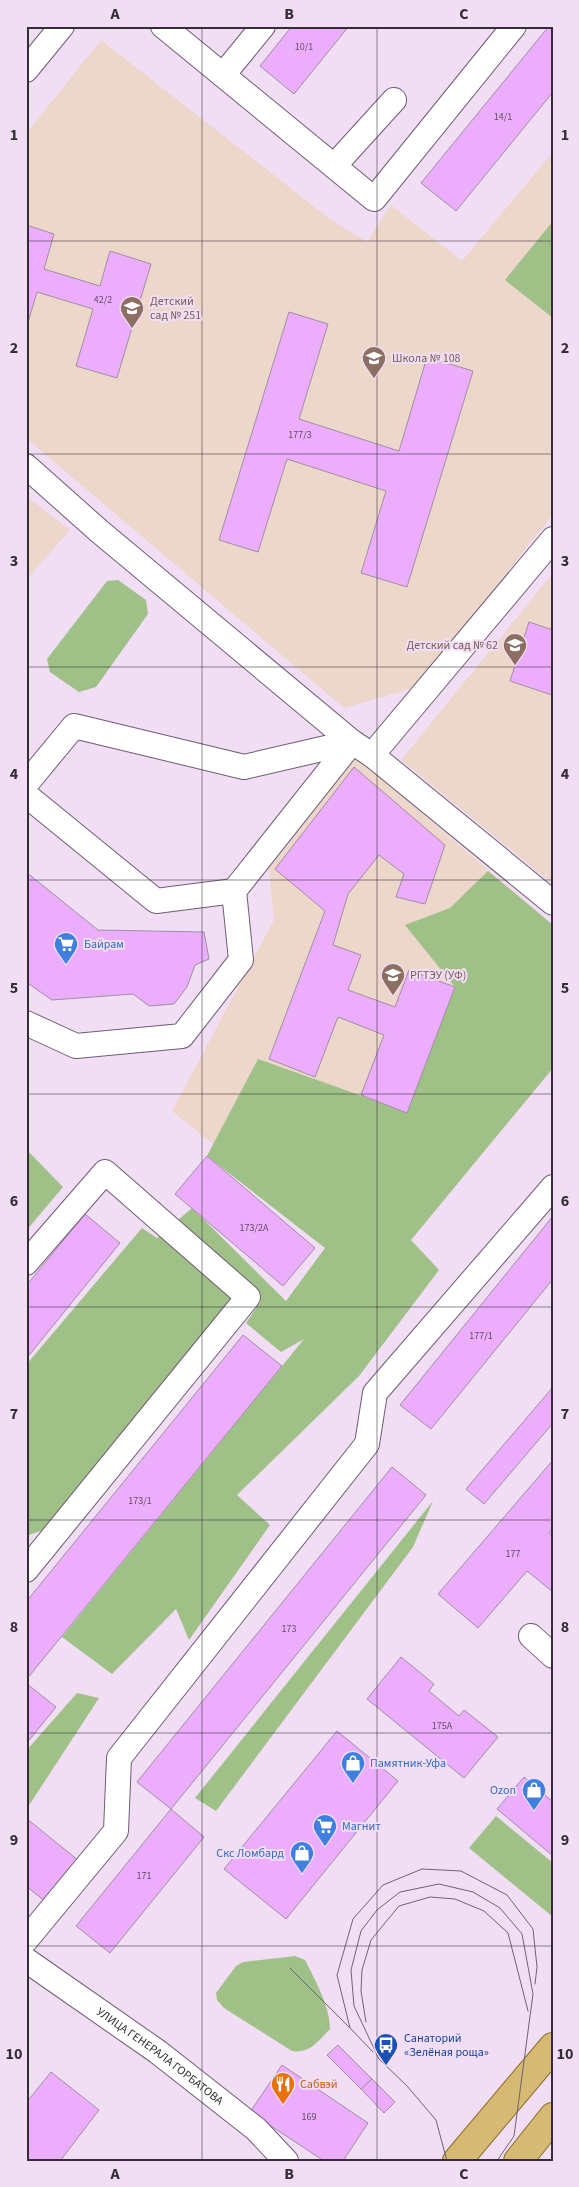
<svg xmlns="http://www.w3.org/2000/svg" width="579" height="2187" viewBox="0 0 579 2187" font-family="'Source Sans 3',sans-serif">
	<rect width="100%" height="100%" fill="#f1def5"/>
	<!-- education -->
	<g fill="#edd6ca">
		<polygon points="101,40 330,219 367,242 391,205 462,261 553,152 553,514 417,687 344,708 26,438 26,134"/>
		<polygon points="26,496 70,530 26,580"/>
		<polygon points="553,573 553,884 401,760"/>
		<polygon points="356,757 553,925 553,1068 379,1278 172,1111 274,920 269,869"/>
	</g>
	<!-- green -->
	<g fill="#9fc087">
		<polygon points="553,221 553,318 505,280"/>
		<polygon points="118,580 146,600 148,614 96,687 79,692 50,672 47,659 107,581"/>
		<polygon points="488,871 553,925 553,1068 411,1240 439,1270 359,1376 237,1495 270,1525 189,1640 176,1609 112,1674 62,1637 304,1339 281,1352 246,1323 261,1301 178,1251 248,1297 46,1529 26,1536 26,1365 142,1228 157,1238 192,1208 286,1301 325,1248 207,1156 258,1059 407,1112 455,987 405,925 450,908"/>
		<polygon points="26,1149 63,1187 26,1231"/>
		<polygon points="433,1501 413,1547 216,1811 195,1798"/>
		<polygon points="77,1693 99,1698 26,1810 26,1751"/>
		<polygon points="496,1816 553,1863 553,1917 469,1848"/>
		<path d="M295 1956 305 1960C315 1980 330 2006 330 2029 318 2041 310 2054 292 2051L224 2008 217 2000 216 1993 236 1966 243 1962Z"/>
	</g>
	<!-- building -->
	<g fill="#ecadfc" stroke="#9f8ea4">
		<polygon points="292,26 349,26 294,94 260,66"/>
		<polygon points="549,26 553,26 553,92 456,211 421,183"/>
		<polygon points="26,225 54,234 44,269 100,286 110,251 151,264 117,378 76,366 93,309 37,292 26,329"/>
		<polygon points="289,312 328,324 299,419 399,451 427,357 473,371 407,587 361,573 386,491 287,459 258,552 219,540"/>
		<polygon points="529,622 553,630 552,695 510,681"/>
		<polygon points="354,767 445,845 425,904 396,897 404,874 379,855 348,894 333,945 361,955 348,990 395,1007 409,970 455,987 407,1113 361,1095 384,1035 338,1017 315,1077 269,1059 325,911 275,869"/>
		<polygon points="26,872 98,930 204,932 209,959 195,965 187,987 174,1004 149,1006 133,994 52,1000 26,982"/>
		<polygon points="207,1156 315,1248 283,1286 175,1194"/>
		<polygon points="85,1214 120,1243 26,1359 26,1286"/>
		<polygon points="553,1216 553,1279 431,1429 400,1405"/>
		<polygon points="243,1335 282,1366 26,1680 26,1602"/>
		<polygon points="553,1387 553,1423 484,1504 466,1489"/>
		<polygon points="553,1460 553,1528 549,1533 553,1536 553,1592 527,1571 478,1628 438,1594"/>
		<polygon points="392,1467 426,1495 171,1809 137,1782"/>
		<polygon points="401,1657 434,1684 429,1691 459,1716 464,1710 498,1737 464,1778 367,1699"/>
		<polygon points="26,1683 56,1707 26,1744"/>
		<polygon points="337,1731 398,1781 286,1919 224,1869"/>
		<polygon points="524,1777 553,1802 553,1856 497,1809"/>
		<polygon points="171,1809 204,1837 110,1953 76,1926"/>
		<polygon points="26,1818 79,1861 46,1902 26,1886"/>
		<polygon points="338,2045 372,2079 361,2089 327,2055"/>
		<polygon points="282,2065 368,2123 343,2161 324,2161 250,2112"/>
		<polygon points="51,2072 99,2110 60,2161 31,2161 26,2157 26,2103"/>
		<polygon points="372,2079 395,2102 384,2113 361,2089"/>
	</g>
	<g fill="none" stroke-linecap="round" stroke-linejoin="round">
		<!-- minor casing -->
		<g stroke="#6d5d71" stroke-width="26">
			<g id="minor">
				<polyline points="163,26 374,199 514,26"/>
				<polyline points="26,70 62,26"/>
				<polyline points="223,75 263,26"/>
				<polyline points="334,166 394,100"/>
				<polyline points="26,466 99,531 352,742 372,755 553,903"/>
				<polyline points="372,755 553,539"/>
				<polyline points="26,784 74,726 244,767 352,742"/>
				<polyline points="26,795 156,901 234,891"/>
				<polyline points="26,1023 76,1046 182,1036 241,960 234,891 352,742"/>
				<polyline points="26,1263 105,1172 248,1297 26,1570"/>
				<polyline points="531,1636 553,1656"/>
				<polyline points="26,1940 116,1831 119,1758 367,1444 375,1393 553,1187"/>
				<path id="s1" d="M26 1960 158 2052 256 2129 286 2161"/>
			</g>
		</g>
		<!-- major casing -->
		<g stroke="#8b6b22" stroke-width="30">
			<g id="major">
				<polyline points="457,2161 553,2047"/>
				<polyline points="518,2161 553,2117"/>
			</g>
		</g>
		<!-- minor -->
		<use href="#minor" stroke="#fff" stroke-width="24"/>
		<!-- major -->
		<use href="#major" stroke="#d6ba74" stroke-width="28"/>
		<!-- tram -->
		<g stroke="#6e6370" stroke-width="1">
			<polyline points="290,1968 350,2028"/>
			<polyline points="366,2022 361,1991 362,1970 371,1940 399,1906 430,1897 455,1899 484,1911 508,1933 528,2011"/>
			<polyline points="373,2052 350,2028 337,1975 353,1919 383,1885 422,1869 461,1871 507,1895 533,1929 537,1967 535,1984"/>
			<polyline points="447,2161 436,2120 407,2086 379,2059 354,2006 351,1970 361,1931 377,1910 400,1892 439,1884 473,1892 500,1908 522,1934 533,1994 514,2136 497,2161"/>
		</g>
	</g>
	<!-- grid -->
	<path fill="none" stroke="#342d36" stroke-width="1" stroke-opacity="0.55" d="M202 26V2161M377 26V2161M26 241H553M26 454H553M26 667H553M26 880H553M26 1094H553M26 1307H553M26 1520H553M26 1733H553M26 1946H553"/>
	<!-- icons -->
	<defs>
		<g id="school-pin" transform="scale(1.25)"><path d="M0 17L-7.5 6A9.5 9.5 0 1 1 7.5 6Z" fill="#8d6e63" stroke="#f1def5"/><path d="M0-5L7-2L0 1L-7-2ZM-4 1L0 2.5L4 1V4Q0 6-4 4Z" fill="#fff"/></g>
		<g id="supermarket-pin" transform="scale(1.25)"><path d="M0 17L-7.5 6A9.5 9.5 0 1 1 7.5 6Z" fill="#3f7fe0" stroke="#f1def5"/><path d="M-6-5.5h2.5l.6 2H6L4.5 2H-2.5L-4.4-4H-6ZM-1.5 3.2a1.3 1.3 0 1 0 .1 0ZM3 3.2a1.3 1.3 0 1 0 .1 0Z" fill="#fff"/></g>
		<g id="university-pin" transform="scale(1.25)"><path d="M0 17L-7.5 6A9.5 9.5 0 1 1 7.5 6Z" fill="#8d6e63" stroke="#f1def5"/><path d="M0-5L7-2L0 1L-7-2ZM-4 1L0 2.5L4 1V4Q0 6-4 4Z" fill="#fff"/></g>
		<g id="shop-pin" transform="scale(1.25)"><path d="M0 17L-7.5 6A9.5 9.5 0 1 1 7.5 6Z" fill="#3f7fe0" stroke="#f1def5"/><path d="M-5-2.5h2.3a2.7 3.5 0 0 1 5.4 0H5L5.5 6h-11ZM-1.5-2.5h3a1.5 2.3 0 0 0-3 0Z" fill="#fff"/></g>
		<g id="bus-pin" transform="scale(1.25)"><path d="M0 17L-7.5 6A9.5 9.5 0 1 1 7.5 6Z" fill="#1a4fb4" stroke="#f1def5"/><path d="M-5-6H5V4H4V6H2V4H-2V6H-4V4H-5ZM-3.5-4V0h7V-4ZM-3.5 1.2v1.5H-2V1.2ZM2 1.2v1.5H3.5V1.2Z" fill="#fff"/></g>
		<g id="restaurant-pin" transform="scale(1.25)"><path d="M0 17L-7.5 6A9.5 9.5 0 1 1 7.5 6Z" fill="#e8710a" stroke="#f1def5"/><path d="M-5-6h1v4h1v-4h1v4h1v-4h1v5L-1.5 .5V6h-2V.5L-5-1ZM5-6V6H3V1.5H1.5Q1.5-4 5-6Z" fill="#fff"/></g>
	</defs>
	<g fill-rule="evenodd">
		<use href="#school-pin" x="132" y="308"/>
		<use href="#school-pin" x="374" y="358"/>
		<use href="#school-pin" x="515" y="645"/>
		<use href="#supermarket-pin" x="66" y="944"/>
		<use href="#university-pin" x="393" y="975"/>
		<use href="#shop-pin" x="353" y="1763"/>
		<use href="#shop-pin" x="534" y="1790"/>
		<use href="#supermarket-pin" x="325" y="1826"/>
		<use href="#shop-pin" x="302" y="1853"/>
		<use href="#bus-pin" x="386" y="2045"/>
		<use href="#restaurant-pin" x="283" y="2084"/>
	</g>
	<g text-anchor="middle" dominant-baseline="central" stroke-width="4" stroke-linejoin="round" paint-order="stroke">
		<!-- number labels -->
		<g font-size="10" fill="#624d68">
			<text x="304" y="47">10/1</text>
			<text x="503" y="117">14/1</text>
			<text x="103" y="300">42/2</text>
			<text x="300" y="435">177/3</text>
			<text x="254" y="1228">173/2А</text>
			<text x="481" y="1336">177/1</text>
			<text x="140" y="1501">173/1</text>
			<text x="513" y="1554">177</text>
			<text x="289" y="1629">173</text>
			<text x="442" y="1726">175А</text>
			<text x="144" y="1876">171</text>
			<text x="309" y="2117">169</text>
		</g>
		<!-- education labels -->
		<g font-size="12" fill="#785e54" stroke="#f1def5" text-anchor="start">
			<text x="150" y="301">Детский<tspan x="150" dy="14">сад № 251</tspan></text>
			<text x="392" y="358">Школа № 108</text>
			<text x="498" y="645" text-anchor="end">Детский сад № 62</text>
			<text x="410" y="975">РГТЭУ (УФ)</text>
		</g>
		<!-- shop labels -->
		<g font-size="12" fill="#366cbe" stroke="#f1def5" text-anchor="start">
			<text x="84" y="944">Байрам</text>
			<text x="370" y="1763">Памятник-Уфа</text>
			<text x="516" y="1790" text-anchor="end">Ozon</text>
			<text x="342" y="1826">Магнит</text>
			<text x="284" y="1853" text-anchor="end">Скс Ломбард</text>
		</g>
		<!-- transit labels -->
		<g font-size="12" fill="#164399" stroke="#f1def5" text-anchor="start">
			<text x="404" y="2038">Санаторий<tspan x="404" dy="14">«Зелёная роща»</tspan></text>
		</g>
		<!-- street labels -->
		<g font-size="12" fill="#342d36" stroke="#f1def5">
			<text stroke="none"><textPath href="#s1" startOffset="165">УЛИЦА ГЕНЕРАЛА ГОРБАТОВА</textPath></text>
		</g>
		<!-- food labels -->
		<g font-size="12" fill="#c56008" stroke="#f1def5" text-anchor="start">
			<text x="300" y="2084">Сабвэй</text>
		</g>
	</g>
	<!-- border -->
	<rect width="579" height="2187" fill="none" stroke="#f1def5" stroke-width="55"/>
	<rect x="28" y="28" width="524" height="2132" fill="none" stroke="#342d36" stroke-width="2"/>
	<g font-size="16" text-anchor="middle" font-weight="bold" fill="#342d36">
		<text x="115" y="19">A</text>
		<text x="289" y="19">B</text>
		<text x="464" y="19">C</text>
		<text x="14" y="140">1</text>
		<text x="565" y="140">1</text>
		<text x="14" y="353">2</text>
		<text x="565" y="353">2</text>
		<text x="14" y="566">3</text>
		<text x="565" y="566">3</text>
		<text x="14" y="779">4</text>
		<text x="565" y="779">4</text>
		<text x="14" y="993">5</text>
		<text x="565" y="993">5</text>
		<text x="14" y="1206">6</text>
		<text x="565" y="1206">6</text>
		<text x="14" y="1419">7</text>
		<text x="565" y="1419">7</text>
		<text x="14" y="1632">8</text>
		<text x="565" y="1632">8</text>
		<text x="14" y="1845">9</text>
		<text x="565" y="1845">9</text>
		<text x="14" y="2059">10</text>
		<text x="565" y="2059">10</text>
		<text x="115" y="2179">A</text>
		<text x="289" y="2179">B</text>
		<text x="464" y="2179">C</text>
	</g>
</svg>
